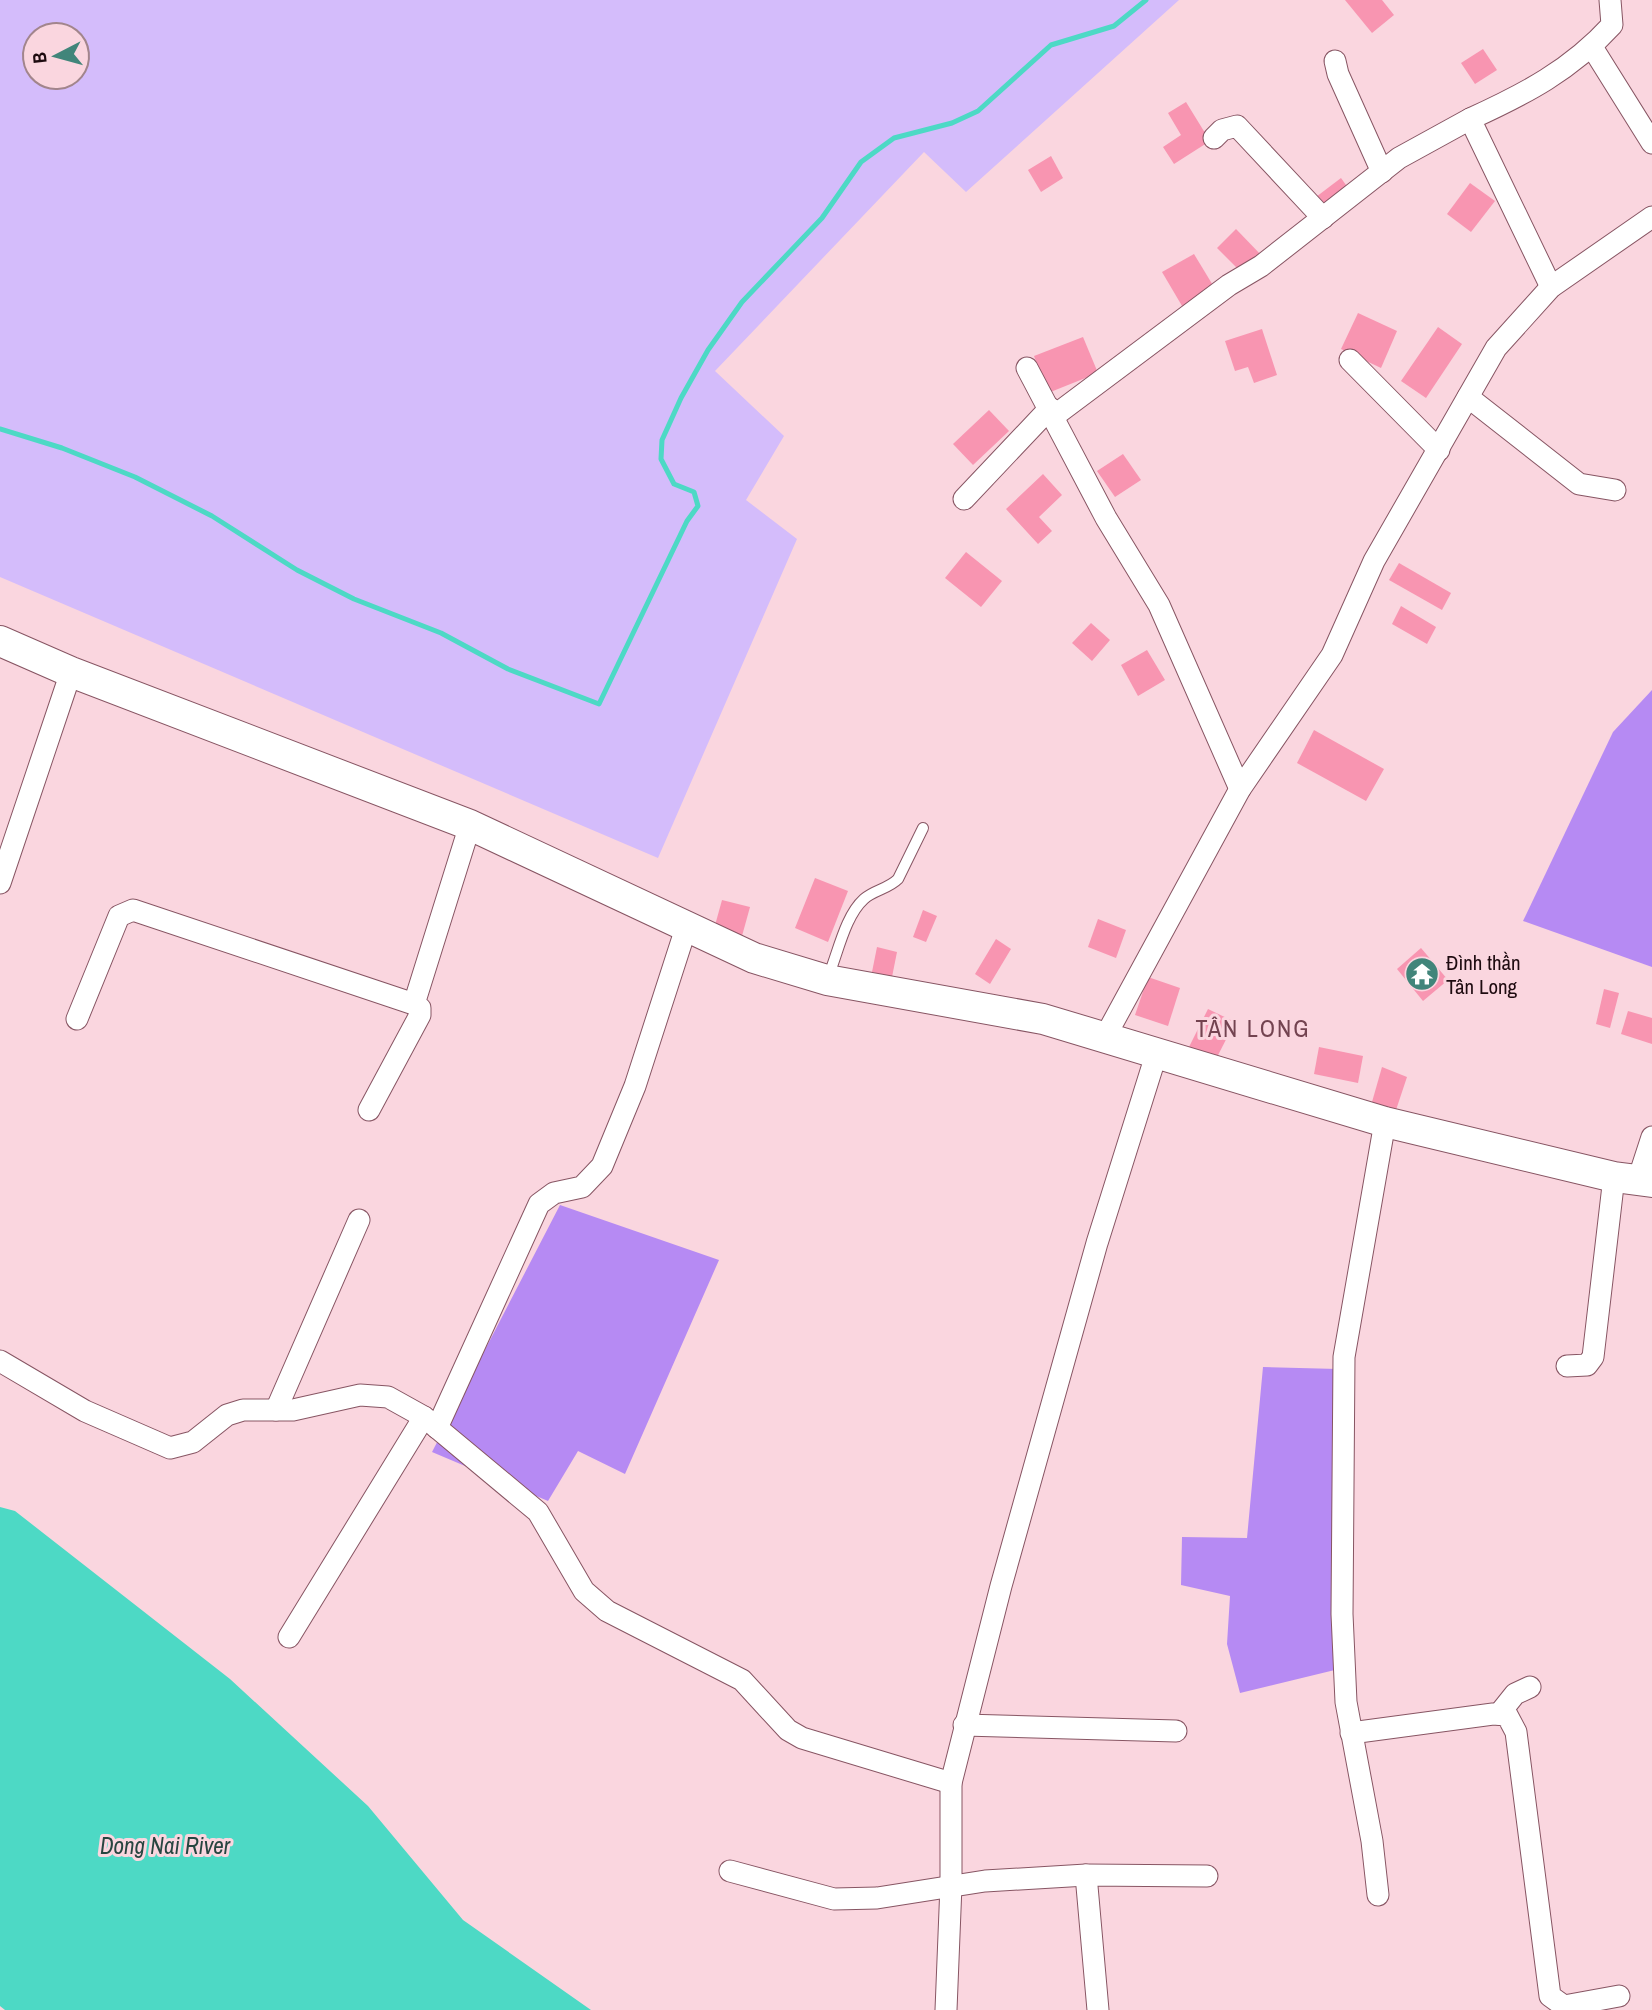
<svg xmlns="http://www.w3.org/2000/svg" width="1652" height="2010" viewBox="0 0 1652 2010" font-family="'Archivo Narrow',sans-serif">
	<rect width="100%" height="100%" fill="#fad6df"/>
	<!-- green -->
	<path fill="#d4bcfb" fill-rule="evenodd" d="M0 0H1179L966 192 924 152 715 371 784 436 746 500 797 539 658 858 0 577ZM35 35H77V77H35Z"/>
	<!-- forest -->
	<g fill="#b68af3">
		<polygon points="1652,690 1652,967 1523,921 1613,732"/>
		<polygon points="560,1205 719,1260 625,1474 578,1451 548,1501 432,1452"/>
		<polygon points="1263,1367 1338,1369 1343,1668 1240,1693 1227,1644 1230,1596 1181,1585 1182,1537 1247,1538"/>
	</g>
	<!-- water -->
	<polygon fill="#4dd9c5" points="0,1507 15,1511 230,1679 368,1806 463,1920 591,2010 5,2010 0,2006"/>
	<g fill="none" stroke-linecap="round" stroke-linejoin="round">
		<!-- stream -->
		<polyline stroke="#4dd9c5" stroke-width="5" points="0,429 62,448 135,477 212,516 297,570 354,599 441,633 508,669 599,704 687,521 698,506 694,492 674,484 661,459 662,440 681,398 708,350 742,302 822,218 861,162 894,138 952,123 978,111 1051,45 1114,26 1146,0"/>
	</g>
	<!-- building -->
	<g fill="#f895b1">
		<polygon points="1345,0 1382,0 1394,15 1372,33"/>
		<polygon points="1483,49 1497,70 1475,84 1461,63"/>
		<polygon points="1186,102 1210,141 1174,164 1163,147 1181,135 1168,113"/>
		<polygon points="1051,156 1063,178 1041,192 1028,170"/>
		<polygon points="1341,178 1351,192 1323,213 1312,200"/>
		<polygon points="1470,183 1495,201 1471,232 1447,214"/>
		<polygon points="1236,229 1263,257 1245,276 1217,248"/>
		<polygon points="1194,254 1217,292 1185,311 1162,272"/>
		<polygon points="1358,313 1397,331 1381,368 1341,349"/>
		<polygon points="1438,327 1462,344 1426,398 1401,381"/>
		<polygon points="1262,329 1277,375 1254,383 1248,367 1235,371 1225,341"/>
		<polygon points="1083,337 1098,373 1048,393 1034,356"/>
		<polygon points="989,410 1009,431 973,465 953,444"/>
		<polygon points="1123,454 1141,480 1115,497 1097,471"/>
		<polygon points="1043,474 1062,495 1039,517 1052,531 1038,544 1006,509"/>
		<polygon points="966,552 1002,581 981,607 945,578"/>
		<polygon points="1399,563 1451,593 1442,610 1389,580"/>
		<polygon points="1401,606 1436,627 1427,644 1392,624"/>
		<polygon points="1091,623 1110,640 1092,661 1072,643"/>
		<polygon points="1147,650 1165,680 1138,696 1121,665"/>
		<polygon points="1314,730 1384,769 1366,801 1297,763"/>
		<polygon points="815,878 848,891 828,942 795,928"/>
		<polygon points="722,900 750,907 742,936 714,929"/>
		<polygon points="923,910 937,916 926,942 913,937"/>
		<polygon points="1098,919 1126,930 1116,958 1088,947"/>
		<polygon points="996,939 1011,949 990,984 975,974"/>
		<polygon points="877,947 897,952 892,977 872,972"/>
		<polygon points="1421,948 1448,980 1423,1001 1397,969"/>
		<polygon points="1148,977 1180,988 1168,1026 1135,1015"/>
		<polygon points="1604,989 1619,993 1610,1028 1596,1024"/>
		<polygon points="1208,1009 1235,1022 1214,1063 1188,1049"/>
		<polygon points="1628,1011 1652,1018 1652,1044 1621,1034"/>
		<polygon points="1319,1047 1363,1056 1358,1083 1314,1074"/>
		<polygon points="1382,1067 1407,1077 1395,1113 1372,1102"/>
	</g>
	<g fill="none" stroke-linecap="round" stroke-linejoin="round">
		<!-- lane casing -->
		<g stroke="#875563" stroke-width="12">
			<path id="lane" d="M828 977C838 953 845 916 864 899 874 890 888 889 898 879L923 828"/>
		</g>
		<!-- street casing -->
		<g stroke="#875563" stroke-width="23">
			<g id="street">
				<polyline points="1592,47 1652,143"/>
				<polyline points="1335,61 1338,74 1382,172"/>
				<polyline points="1214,138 1222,130 1237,126 1323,218"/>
				<path d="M1551 287 1470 119C1525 94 1571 70 1612 25L1610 0"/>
				<polyline points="1350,360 1439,450"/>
				<polyline points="1027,368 1106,518 1159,605 1240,789"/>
				<polyline points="1468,397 1579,484 1615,490"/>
				<polyline points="1054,416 1229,285 1261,266 1399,158 1470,119"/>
				<polyline points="964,499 1050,408"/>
				<polyline points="0,883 71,672"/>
				<polyline points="77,1019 119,916 133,910 414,1004"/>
				<polyline points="1105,1037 1240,789 1332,655 1374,561 1496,348 1551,287 1652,217"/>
				<polyline points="369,1110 420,1015 420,1008 414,1004 470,825"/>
				<polyline points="1638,1180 1652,1137"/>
				<polyline points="0,1361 85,1411 170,1448 193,1442 227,1415 243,1410 293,1410 360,1395 388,1397 424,1417 538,1512 584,1591 607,1611 742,1680 788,1730 802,1738 951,1783"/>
				<polyline points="1567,1366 1587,1365 1593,1357 1614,1177"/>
				<polyline points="276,1410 359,1220"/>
				<polyline points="437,1428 539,1204 554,1193 582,1187 602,1166 635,1086 686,928"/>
				<polyline points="289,1637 424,1417"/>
				<polyline points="1499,1714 1515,1694 1530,1687"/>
				<polyline points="964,1725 1176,1731"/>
				<polyline points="1351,1733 1493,1714 1507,1715 1516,1732 1550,1996 1564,2006 1619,1996"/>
				<polyline points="730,1871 834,1899 877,1898 985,1881 1086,1875 1207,1876"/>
				<polyline points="1086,1875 1098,2010"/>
				<polyline points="1378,1895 1372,1841 1346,1702 1342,1614 1344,1357 1385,1122"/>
				<polyline points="946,2010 951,1885 951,1783 1001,1586 1097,1243 1157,1052"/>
			</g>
		</g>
		<!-- secondary casing -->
		<g stroke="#875563" stroke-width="32">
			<polyline id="secondary" points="0,641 71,672 470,825 754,958 827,980 1043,1019 1385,1122 1614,1177 1652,1182"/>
		</g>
		<!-- lane -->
		<use href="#lane" stroke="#fff" stroke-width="10"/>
		<!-- street -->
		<use href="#street" stroke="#fff" stroke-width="21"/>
		<!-- secondary -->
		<use href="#secondary" stroke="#fff" stroke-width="30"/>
	</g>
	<!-- icons -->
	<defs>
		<g id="temple-disc" transform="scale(1.75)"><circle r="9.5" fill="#41857a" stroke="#fad6df"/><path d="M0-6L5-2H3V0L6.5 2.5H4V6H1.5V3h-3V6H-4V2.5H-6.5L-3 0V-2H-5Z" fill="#fff"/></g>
	</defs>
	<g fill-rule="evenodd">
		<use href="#temple-disc" x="1422" y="974"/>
	</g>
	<g text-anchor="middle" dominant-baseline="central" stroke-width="6" stroke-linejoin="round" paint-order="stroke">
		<!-- poi labels -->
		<g font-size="21" fill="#1e0b10" stroke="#fad6df" text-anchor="start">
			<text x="1446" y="962">Đình thần<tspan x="1446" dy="24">Tân Long</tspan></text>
		</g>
		<!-- water labels -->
		<g font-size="23" font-style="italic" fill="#274540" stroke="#fad6df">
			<text x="165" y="1845">Dong Nai River</text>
		</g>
		<!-- quarter labels -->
		<g font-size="24" letter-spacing="2" fill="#734350" stroke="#fad6df">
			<text x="1253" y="1028">TÂN LONG</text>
		</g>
	</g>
	<!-- north arrow -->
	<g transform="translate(56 56) rotate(264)"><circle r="33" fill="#fad6df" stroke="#a2858c" stroke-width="2"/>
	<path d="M0-5L12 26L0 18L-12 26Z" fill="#41857a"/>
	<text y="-10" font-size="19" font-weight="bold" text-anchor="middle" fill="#1e0b10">B</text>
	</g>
</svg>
